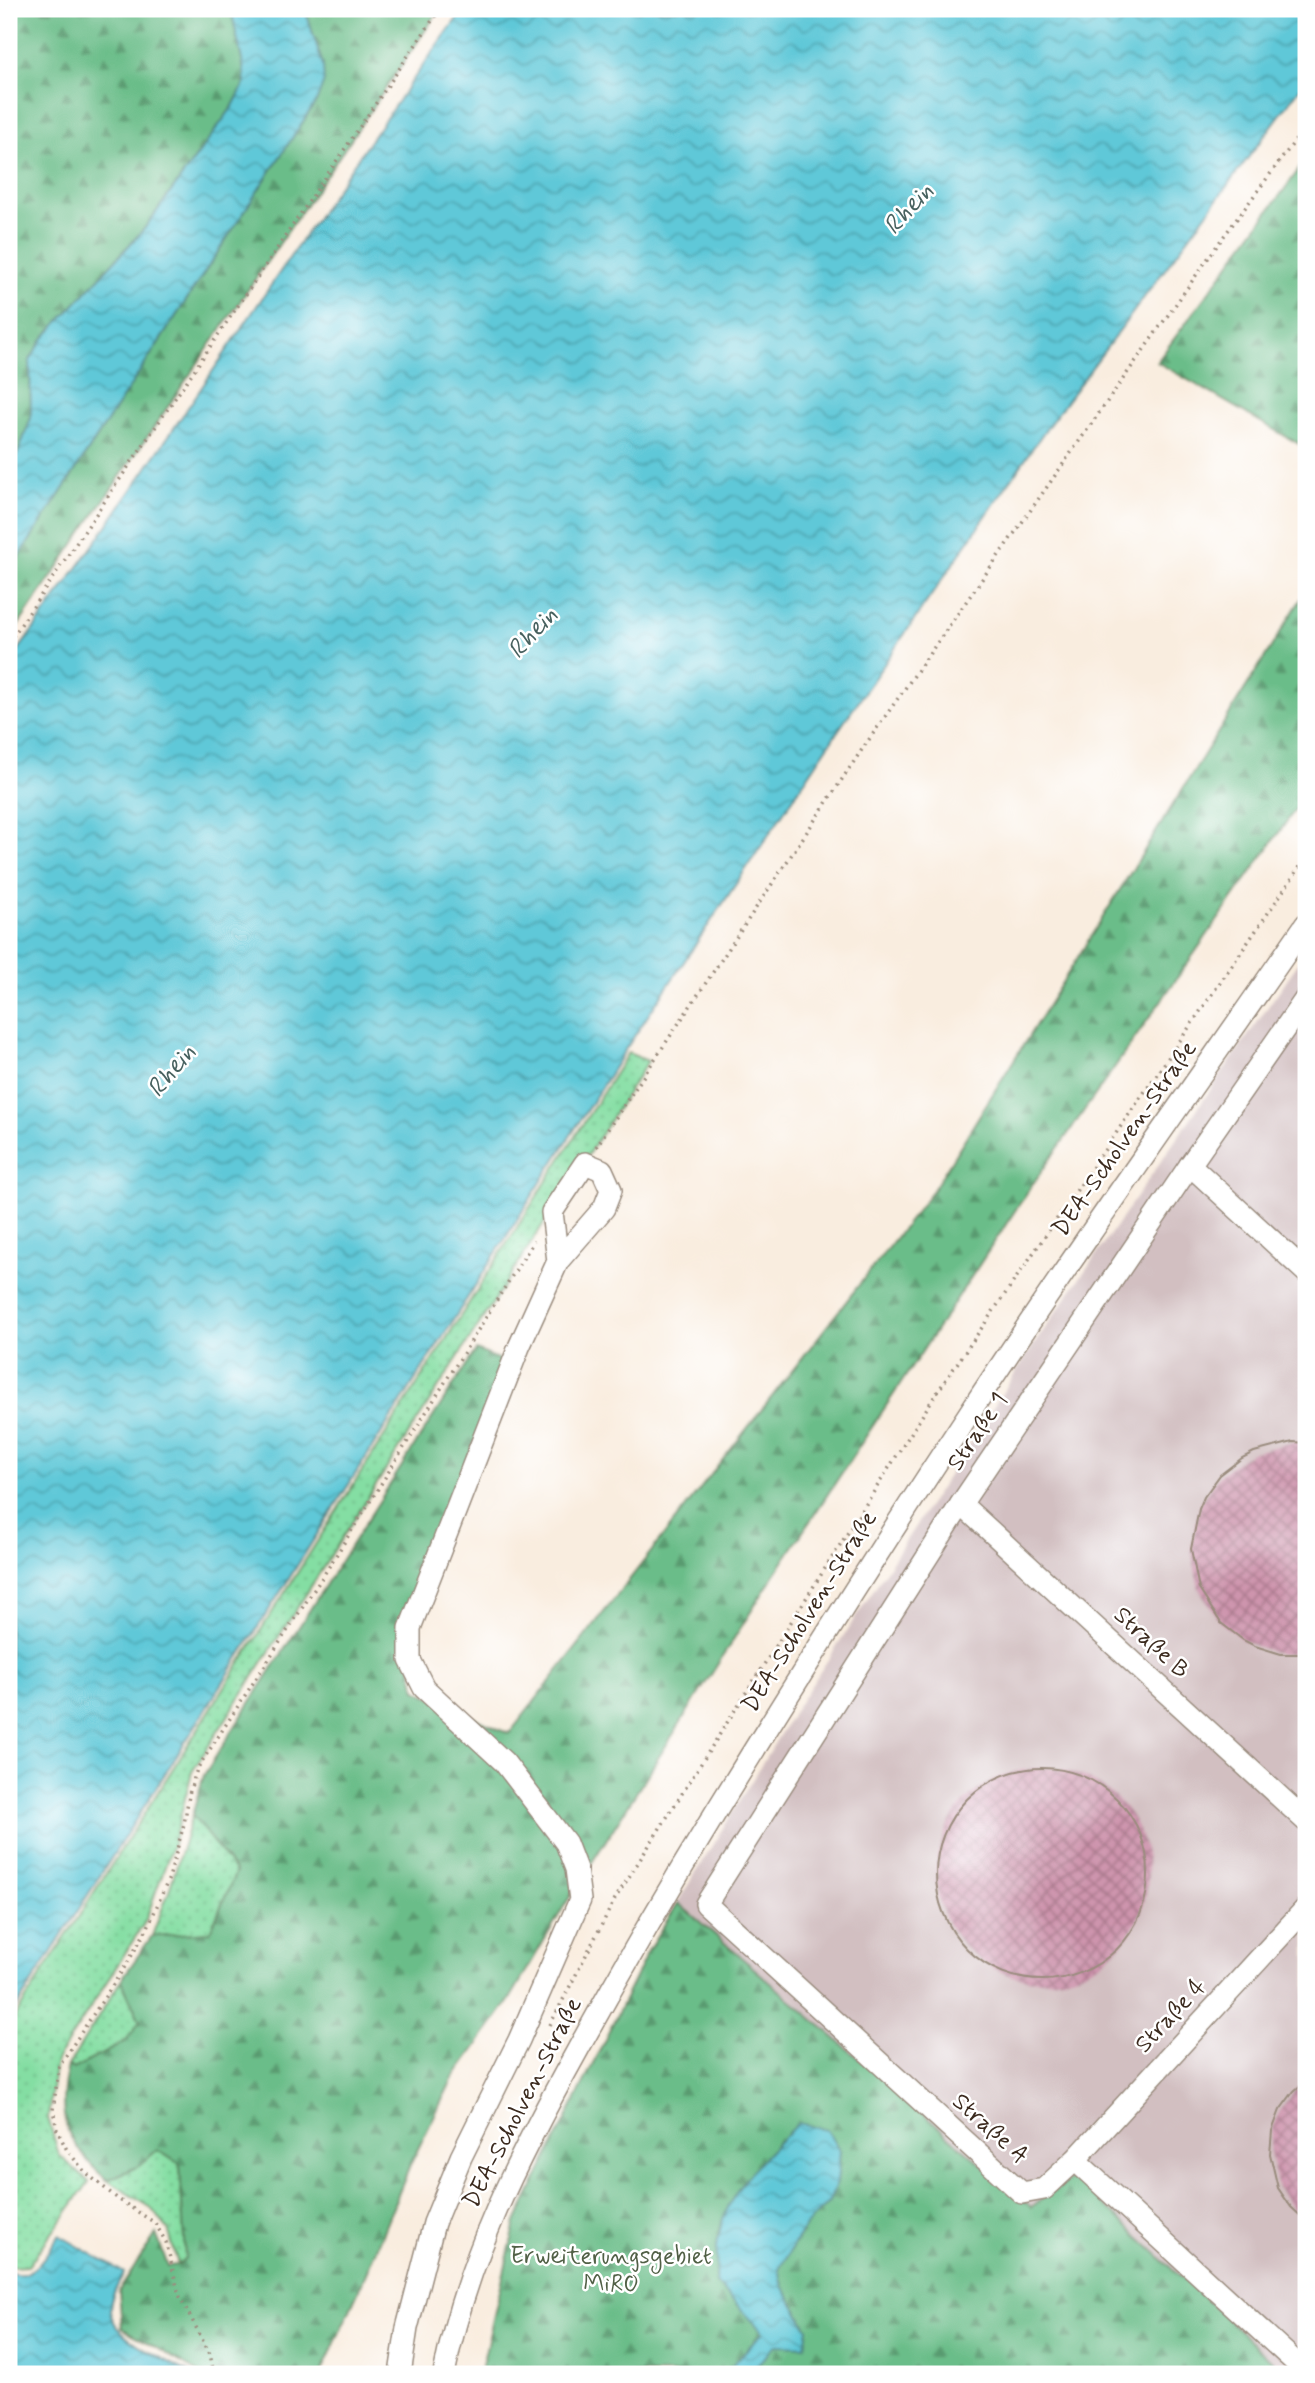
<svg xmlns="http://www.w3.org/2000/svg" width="1315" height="2383" viewBox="0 0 1315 2383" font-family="Mynerve,sans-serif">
	<defs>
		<pattern id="grass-dots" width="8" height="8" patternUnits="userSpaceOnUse" patternTransform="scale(1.75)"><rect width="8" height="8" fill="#84dea3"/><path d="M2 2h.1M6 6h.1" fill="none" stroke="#73bf8c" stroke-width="1.8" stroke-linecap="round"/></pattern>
		<pattern id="forest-firs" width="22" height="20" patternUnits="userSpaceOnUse" patternTransform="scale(1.75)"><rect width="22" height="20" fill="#6bbd89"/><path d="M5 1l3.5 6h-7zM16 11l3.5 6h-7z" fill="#599a6f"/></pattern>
		<pattern id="water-waves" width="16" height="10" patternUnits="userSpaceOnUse" patternTransform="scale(1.75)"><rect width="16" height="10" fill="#5ec8d8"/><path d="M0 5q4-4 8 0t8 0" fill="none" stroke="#4fa3af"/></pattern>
		<pattern id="building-cross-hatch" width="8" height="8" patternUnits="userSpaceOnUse" patternTransform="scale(1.75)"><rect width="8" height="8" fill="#ce94ad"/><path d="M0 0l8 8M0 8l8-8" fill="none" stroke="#a8798c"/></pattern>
	</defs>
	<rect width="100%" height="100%" fill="#fff"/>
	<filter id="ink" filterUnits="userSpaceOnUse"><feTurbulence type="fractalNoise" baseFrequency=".0143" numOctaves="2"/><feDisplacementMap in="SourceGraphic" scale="14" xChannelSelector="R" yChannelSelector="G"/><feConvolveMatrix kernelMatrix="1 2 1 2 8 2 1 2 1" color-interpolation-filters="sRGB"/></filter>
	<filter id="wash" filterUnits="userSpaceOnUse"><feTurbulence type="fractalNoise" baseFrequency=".00686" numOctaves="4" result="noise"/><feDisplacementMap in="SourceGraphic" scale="28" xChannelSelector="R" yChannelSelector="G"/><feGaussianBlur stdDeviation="1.57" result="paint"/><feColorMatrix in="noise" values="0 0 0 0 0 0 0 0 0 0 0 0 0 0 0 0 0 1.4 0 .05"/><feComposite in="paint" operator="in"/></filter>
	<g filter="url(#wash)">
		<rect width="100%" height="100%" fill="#f9eddf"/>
		<!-- industrial -->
		<polygon fill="#d2bfc1" points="1306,952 1306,2374 1098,2374 648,1951 793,1713 1039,1337"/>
		<!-- grass -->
		<g fill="url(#grass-dots)" stroke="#608460" stroke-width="2">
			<polygon points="628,1053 648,1061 192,1772 173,1844 145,1922 56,2061 48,2118 59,2155 89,2182 28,2266 9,2267 9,2026"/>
			<polygon points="192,1815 236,1872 210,1932 152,1936 169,1891"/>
			<polygon points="121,1980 140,2021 125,2042 74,2069 68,2066"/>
			<polygon points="157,2150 180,2164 185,2258 178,2265 168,2229 150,2207 107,2180 139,2166"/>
		</g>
		<!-- forest -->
		<g fill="url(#forest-firs)" stroke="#537454" stroke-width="2" fill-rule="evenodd">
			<polygon points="9,9 231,9 243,65 245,83 233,106 144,229 43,339 30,360 31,418 9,477"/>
			<polygon points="305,9 440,9 9,639 9,572 317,100 323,65"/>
			<polygon points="1306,160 1306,448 1157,362"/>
			<path d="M1306 591V794L1032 1185 771 1580 563 1908 509 2001 452 2080 411 2163 364 2278 321 2374H201L122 2328 119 2291 156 2234 168 2266 178 2265 185 2258 180 2164 157 2150 139 2166 107 2180C67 2145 55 2118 68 2066L74 2069 125 2042 140 2021 121 1980 152 1936 210 1932 236 1872 192 1815 204 1775 476 1350 505 1362 403 1628 416 1690 509 1734 933 1190Z"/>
			<path d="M678 1903 1031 2207 1074 2177 1286 2374H480L516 2222 648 1951ZM829 2202 805 2226 779 2269 783 2286 808 2329 719 2234Z"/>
		</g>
		<!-- water -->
		<g fill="url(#water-waves)" stroke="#4c797b" stroke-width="2">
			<polygon points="231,9 305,9 323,65 324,81 317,100 9,572 9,477 31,418 30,360 43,339 144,229 233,106 245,83 243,65"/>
			<path d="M464 9H1306V80L1043 433 842 725 625 1050 9 2019V663C166 449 307 223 464 9Z"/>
			<path d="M798 2123 827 2130 840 2151 837 2183 829 2202 805 2226 779 2269 783 2286 808 2329 805 2346 776 2345 748 2374H724L763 2332 716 2283C717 2267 715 2249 719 2234 729 2187 765 2155 798 2123Z"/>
			<path d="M59 2235 124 2273C119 2284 110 2296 110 2308 109 2337 169 2361 192 2374H9V2272C33 2283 48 2251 59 2235Z"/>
		</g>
		<g id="blocks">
			<!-- building -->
			<g fill="url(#building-cross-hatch)">
				<polygon points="1293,1442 1306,1443 1306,1654 1281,1654 1255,1646 1243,1640 1221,1623 1199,1589 1191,1549 1199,1509 1204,1497 1220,1475 1242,1458 1254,1452"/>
				<circle cx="1042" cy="1874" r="106"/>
				<polygon points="1306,2081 1306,2221 1291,2207 1278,2188 1270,2154 1272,2131 1280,2110 1294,2091"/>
			</g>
		</g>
	</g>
	<g filter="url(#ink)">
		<use href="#blocks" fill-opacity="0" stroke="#9a8c7e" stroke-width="2"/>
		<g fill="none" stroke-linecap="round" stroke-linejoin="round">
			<!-- minor casing -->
			<g stroke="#9a8c7e" stroke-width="24">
				<g id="minor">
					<polyline points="1306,998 1190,1165 961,1504 706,1904 1022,2193 1044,2189 1075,2160 1306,2372"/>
					<polyline points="1190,1165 1306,1272"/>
					<polyline points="961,1504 1306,1821"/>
					<polyline points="1075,2160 1306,1908"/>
					<polyline points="400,2374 407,2328 434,2223 461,2157 519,2040 580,1900 576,1869 566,1843 504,1762 424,1688 410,1660 410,1628 519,1347 558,1261 552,1212 585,1163 602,1170 611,1190 604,1208 558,1261"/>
					<path d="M444 2374C466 2259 520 2154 576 2053 621 1971 668 1890 717 1810 799 1677 882 1545 968 1415 1077 1249 1193 1087 1306 924"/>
				</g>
			</g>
			<!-- path -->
			<g stroke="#9a8c7e" stroke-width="3.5" stroke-dasharray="2 5" stroke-linecap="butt">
				<polyline points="9,642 440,9"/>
				<polyline points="596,1147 863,748 1221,240 1306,126"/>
				<polyline points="550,2025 615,1899 934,1397 1306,858"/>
				<polyline points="214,2374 210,2354 179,2295 166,2242 155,2223 118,2199 85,2172 67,2150 57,2130 53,2110 59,2066 128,1962 148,1927 169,1878 184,1824 190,1790 197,1769 323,1576 534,1241"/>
				<polyline points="355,2374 364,2371 377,2374"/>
			</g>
			<!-- minor -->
			<use href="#minor" stroke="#fff" stroke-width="21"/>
		</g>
	</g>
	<g text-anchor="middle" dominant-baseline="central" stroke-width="5" stroke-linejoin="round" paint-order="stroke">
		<!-- street labels -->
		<g font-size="24" fill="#3b2a1e" stroke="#fff">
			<text transform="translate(1125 1139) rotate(-55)">DEA-Scholven-Straße</text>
			<text transform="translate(978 1432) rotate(-56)">Straße 1</text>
			<text transform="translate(810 1612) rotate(-58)">DEA-Scholven-Straße</text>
			<text transform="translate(1151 1643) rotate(43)">Straße B</text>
			<text transform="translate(1171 2016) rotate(-47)">Straße 4</text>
			<text transform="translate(523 2103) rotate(-63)">DEA-Scholven-Straße</text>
			<text transform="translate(990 2129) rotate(42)">Straße A</text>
		</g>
		<!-- park labels -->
		<g font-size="24" fill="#516046" stroke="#fff">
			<text x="611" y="2256">Erweiterungsgebiet<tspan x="611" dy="28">MiRO</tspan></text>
		</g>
		<!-- water labels -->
		<g font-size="26" font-style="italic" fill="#47615f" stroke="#fff">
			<text transform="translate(909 209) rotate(-48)">Rhein</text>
			<text transform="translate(533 633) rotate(-48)">Rhein</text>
			<text transform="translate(172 1071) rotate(-51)">Rhein</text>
		</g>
	</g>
	<!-- margin -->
	<rect width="1315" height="2383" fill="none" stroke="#fff" stroke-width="35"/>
</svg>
